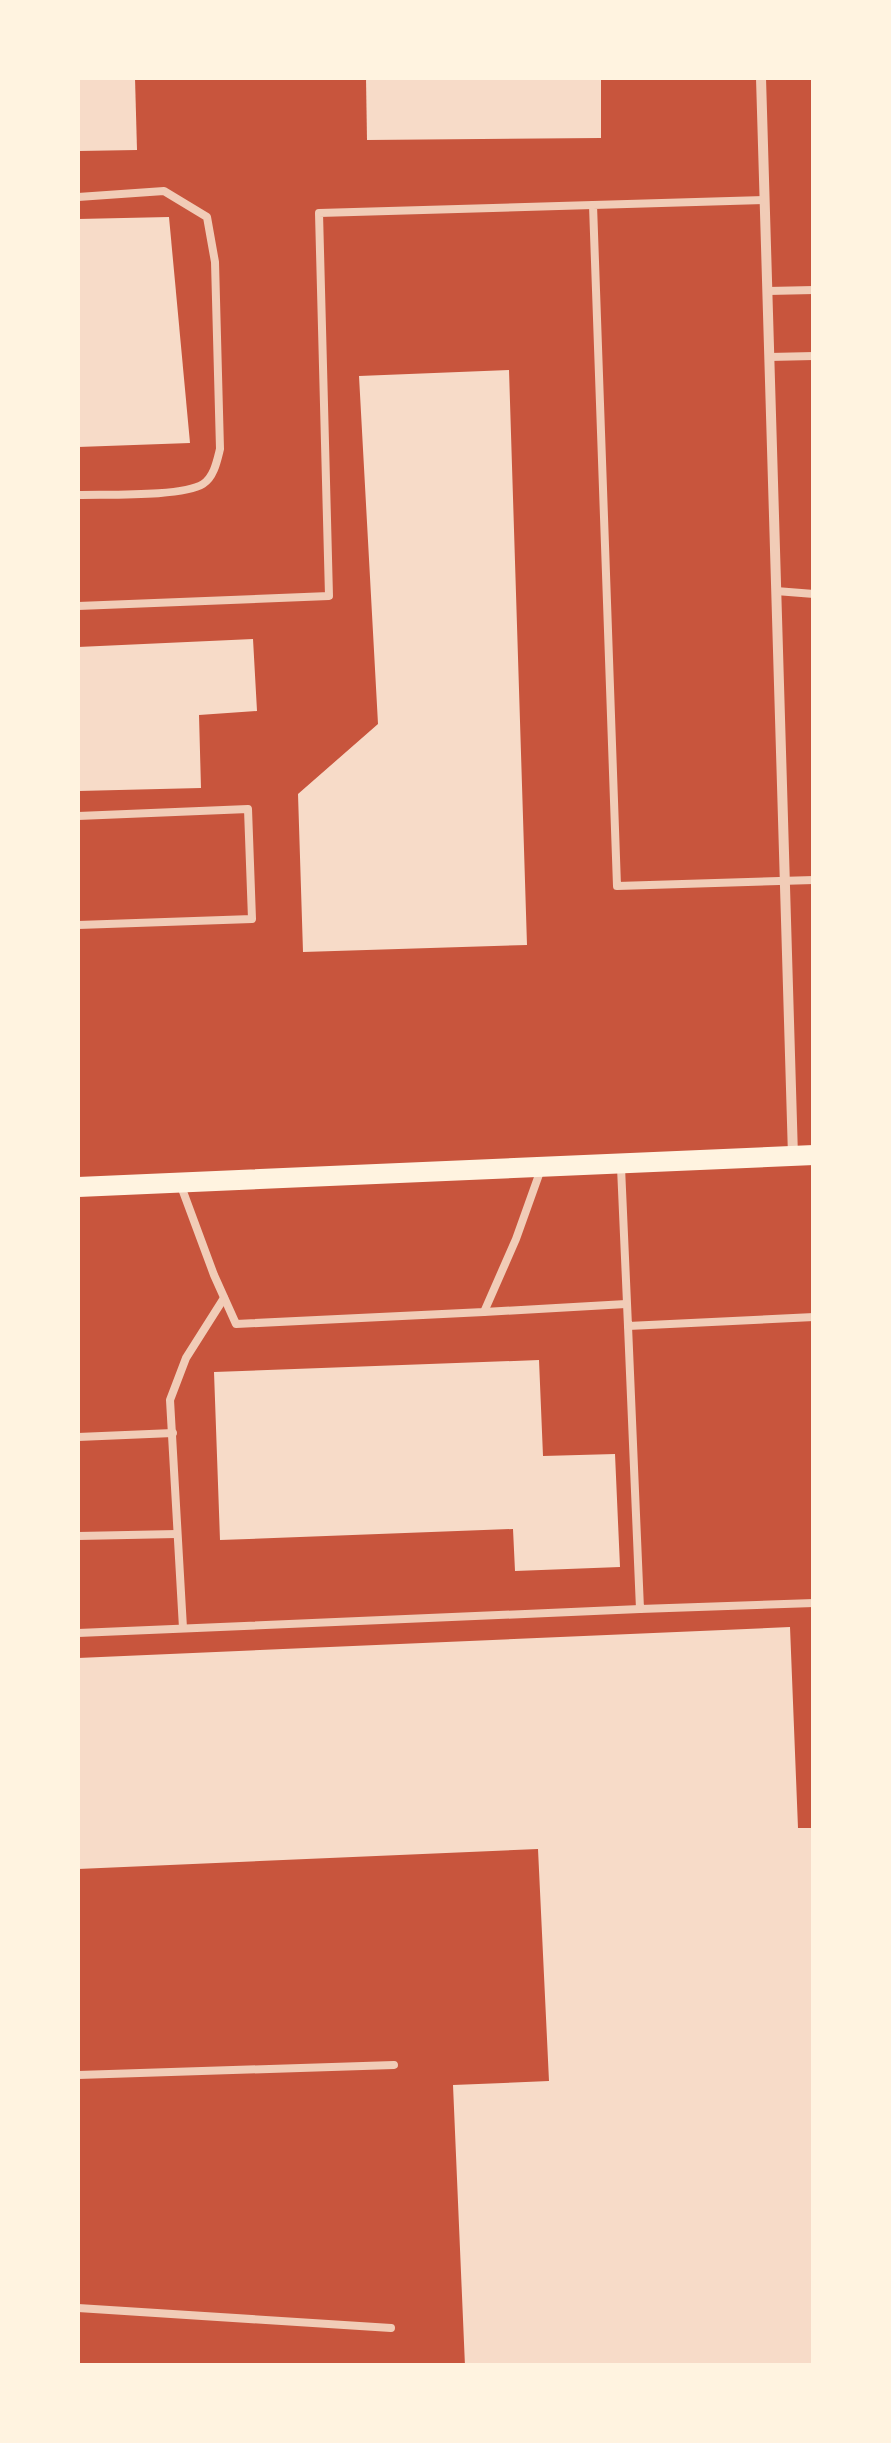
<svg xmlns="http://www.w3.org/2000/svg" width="891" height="2443" viewBox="0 0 891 2443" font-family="'Noto Sans',sans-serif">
	<rect width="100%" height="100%" fill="#c8553d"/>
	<!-- building -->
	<g fill="#f7dbc8">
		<polygon points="78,78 135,78 137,150 78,151"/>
		<polygon points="366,78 601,78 601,138 367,140"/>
		<polygon points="169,217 190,443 78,447 78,219"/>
		<polygon points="509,370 527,945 303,952 298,794 378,724 359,376"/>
		<polygon points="253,639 257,711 199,715 201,788 78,791 78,647"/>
		<polygon points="539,1360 543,1456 615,1454 620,1567 515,1571 513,1529 220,1540 214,1372"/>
		<polygon points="790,1627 798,1828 814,1828 814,2366 465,2366 453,2085 549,2081 538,1849 78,1869 78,1658"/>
	</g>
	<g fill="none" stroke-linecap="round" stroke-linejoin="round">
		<!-- service -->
		<g stroke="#f1ccb7" stroke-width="8">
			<path d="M78 197 164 191 207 217 215 262 220 449C217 461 214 477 203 484 183 497 104 494 78 495"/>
			<polyline points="765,200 593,205 617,886 814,880"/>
			<polyline points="768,291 814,290"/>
			<polyline points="769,357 814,356"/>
			<polyline points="776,591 814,594"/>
			<polyline points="78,606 329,596 319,213 593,205"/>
			<polyline points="78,816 248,809 252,919 78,925"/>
			<polyline points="621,1167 628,1326 814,1317"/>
			<polyline points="181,1186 214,1275 236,1324 484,1312 516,1239 541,1169"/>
			<polyline points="484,1312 626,1304"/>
			<polyline points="628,1326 640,1609 814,1603"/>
			<polyline points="78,1437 173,1433"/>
			<polyline points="78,1536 177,1534"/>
			<polyline points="183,1628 170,1400 186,1358 224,1298"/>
			<polyline points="78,1633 640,1609"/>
			<polyline points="78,2075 394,2065"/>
			<polyline points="78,2308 391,2328"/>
		</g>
		<!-- minor -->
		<polyline stroke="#f1ccb7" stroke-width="10" points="761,78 793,1156"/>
		<!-- secondary -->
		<polyline stroke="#fff3e0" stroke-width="20" points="78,1187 814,1155"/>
	</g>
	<!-- border -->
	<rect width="891" height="2443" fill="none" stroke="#fff3e0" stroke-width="160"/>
</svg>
